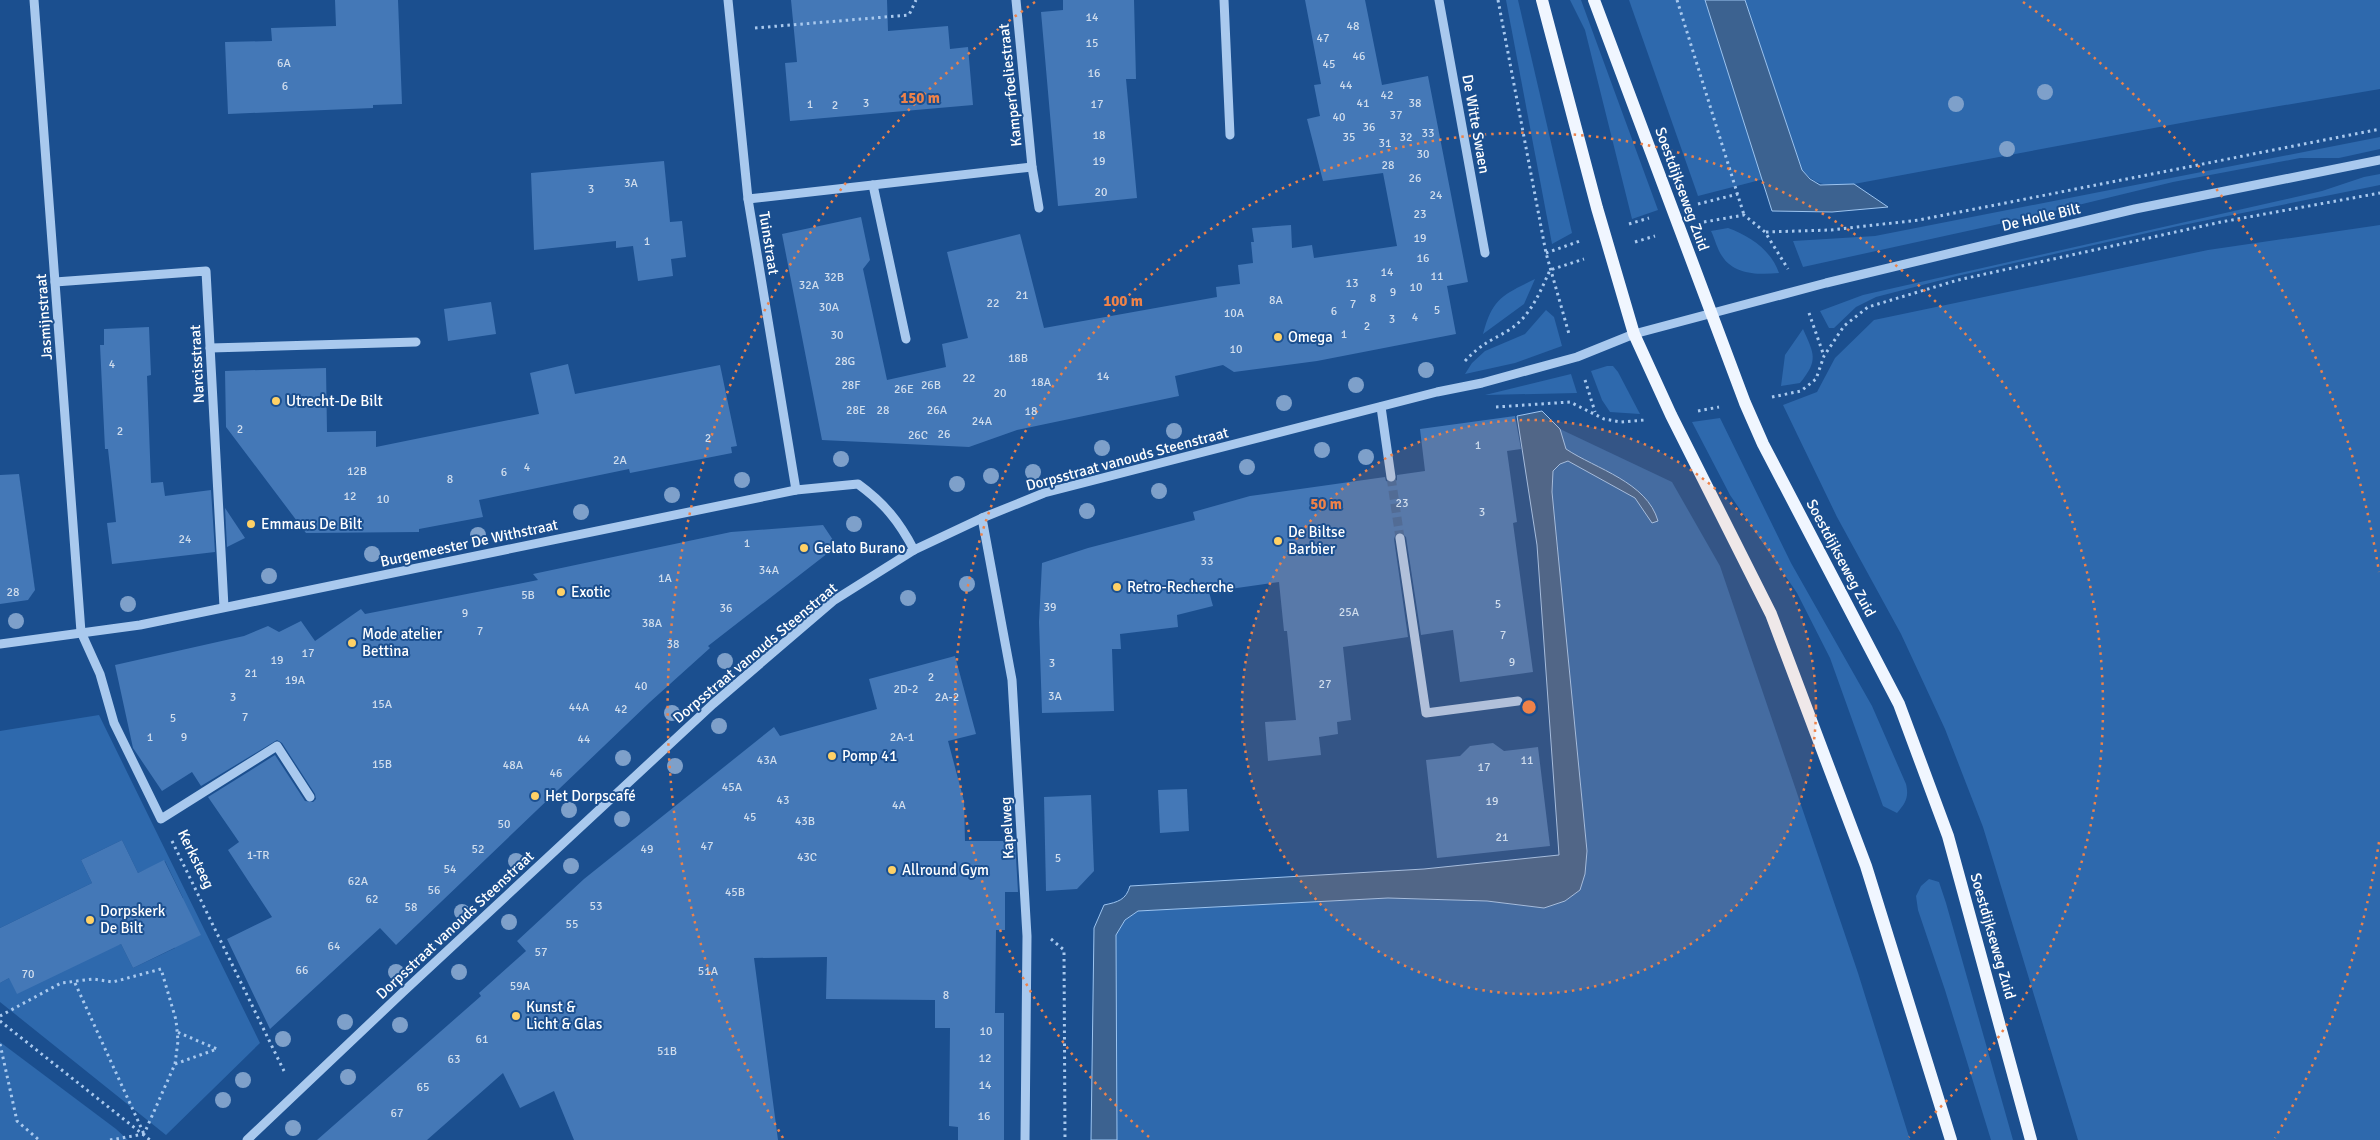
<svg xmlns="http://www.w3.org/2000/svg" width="2380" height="1140" viewBox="0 0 2380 1140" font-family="Signika,sans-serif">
	<rect width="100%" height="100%" fill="#1b4f8f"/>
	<!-- green -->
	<g fill="#2e69ad">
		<polygon points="1506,0 1518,0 1572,233 1552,244"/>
		<polygon points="1570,0 1581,0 1658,210 1632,219 1585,30"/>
		<polygon points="1629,0 1705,0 1764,179 1698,196"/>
		<path d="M1745 0H2380V89L2197 120 1854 184C1832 185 1818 189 1802 170Z"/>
		<polygon points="2380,137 2380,149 2339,158 2300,158 2173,182 2013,221 1803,267 1793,241 1875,236"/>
		<polygon points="2380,174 2380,185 2178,226 1957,276 1876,297 1856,307 1834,328 1829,328 1820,311 1863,295 2322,191 2364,177"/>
		<polygon points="2380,225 2380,1140 2078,1140 1983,827 1945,729 1901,634 1837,517 1783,405 1817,392 1835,358 1874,320 2208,250"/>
		<path d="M1728 228C1750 236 1771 250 1779 273 1759 275 1734 275 1722 256 1717 249 1715 239 1711 231Z"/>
		<path d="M1535 279 1524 304 1483 334C1493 297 1503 295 1535 279Z"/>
		<polygon points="1546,310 1554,317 1562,346 1515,363 1465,374 1472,363 1485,351 1525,334"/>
		<path d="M1803 329C1814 354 1819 360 1800 383L1781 386 1785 355Z"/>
		<polygon points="1607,366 1613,366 1618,372 1640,414 1610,412 1602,400 1591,371"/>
		<polygon points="1571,374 1577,393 1485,395"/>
		<path d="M1720 418 1791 563 1872 706 1906 784C1909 797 1906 803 1897 813L1883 806 1830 658 1797 593 1730 495 1692 422Z"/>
		<polygon points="1560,429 1672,482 1720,566 1858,973 1910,1140 1117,1140 1116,935 1125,920 1138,911 1388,898 1487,901 1544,908 1585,874 1587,851 1552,492 1553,471"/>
		<polygon points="99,715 260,1043 166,1135 0,1002 0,983 9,978 121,944 133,968 175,948 158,911 183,898 165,861 138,873 122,840 81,860 92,883 0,928 0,731"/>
		<polygon points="1929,879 1939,882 1946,903 2013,1140 1991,1140 1945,990 1918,910 1916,896 1921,886"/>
		<polygon points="0,1042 116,1129 128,1140 0,1140"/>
	</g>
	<!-- water -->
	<g fill="#3c6290" stroke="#9cc4f0">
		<polygon points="1705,0 1745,0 1802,170 1810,179 1820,185 1854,184 1888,207 1832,212 1772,211"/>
		<path d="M1542 411 1560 429 1566 449C1596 469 1647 482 1658 521L1652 523 1635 498 1568 461 1560 464 1553 471 1552 492 1587 851 1585 874 1580 890 1565 901 1544 908 1487 901 1388 898 1138 911 1125 920 1116 935 1117 1140H1091L1094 928 1104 905C1118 902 1126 900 1130 886L1424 869 1559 855 1537 545 1517 416Z"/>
	</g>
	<!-- building -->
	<g fill="#4478b7">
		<polygon points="335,0 398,0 402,104 373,105 373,108 228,114 225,42 272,41 271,28 336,26"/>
		<polygon points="791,0 887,0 888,31 948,26 950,49 968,47 973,105 790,121 785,63 797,62"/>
		<polygon points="1063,0 1134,0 1136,79 1126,79 1137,198 1058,206 1041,12 1063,10"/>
		<polygon points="1305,0 1365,0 1382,85 1428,76 1468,282 1447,286 1456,334 1317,361 1234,372 1223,365 1175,376 1179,396 1017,430 969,447 822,440 782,234 861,217 870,260 863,269 887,380 946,367 942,344 968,338 947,252 1020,234 1044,328 1217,297 1216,287 1240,284 1238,265 1253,263 1251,242 1254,242 1252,228 1291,225 1292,248 1312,245 1314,258 1397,246 1383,173 1323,181 1307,119 1320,116 1314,85 1321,84"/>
		<polygon points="664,161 670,222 682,221 686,257 671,259 673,276 638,281 633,246 616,248 616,241 534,250 531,173"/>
		<polygon points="491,302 496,334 448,341 444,309"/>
		<polygon points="149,327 151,375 147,376 151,483 163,482 165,496 211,490 215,552 112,564 107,523 116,522 108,449 105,449 100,345 104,345 104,329"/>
		<polygon points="568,364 575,394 720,365 737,446 731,447 732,453 630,473 629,469 479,500 483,517 419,529 419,532 306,533 226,427 225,371 326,368 327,432 376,431 376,447 539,414 530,373"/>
		<polygon points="1515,416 1521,449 1507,451 1517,522 1513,523 1533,672 1460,682 1453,630 1421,635 1406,537 1400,532 1396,533 1394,539 1408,637 1343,647 1351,720 1337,722 1338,734 1319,737 1321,755 1268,761 1265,722 1296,720 1287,631 1284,631 1279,582 1209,592 1213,606 1177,615 1178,627 1120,634 1121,649 1112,649 1114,711 1042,713 1039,622 1042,563 1088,548 1195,520 1193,512 1250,496 1385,477 1386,481 1392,483 1397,480 1397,475 1425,471 1420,429"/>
		<polygon points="19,474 35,590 28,600 0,604 0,475"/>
		<polygon points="225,508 245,538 227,547"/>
		<polygon points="823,525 837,546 708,646 710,648 650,702 396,945 380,928 270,1029 227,939 272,917 228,850 239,842 208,797 275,755 305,801 313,802 316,799 315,794 282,743 277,740 201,786 192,772 162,791 133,748 115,665 244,636 268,626 279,632 301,621 315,641 361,609 365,614 538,580 533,574 731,532"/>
		<polygon points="955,656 976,734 948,741 964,801 965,841 1015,841 1018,892 1005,892 1005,930 996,930 995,1013 1004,1013 1004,1140 958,1140 958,1127 949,1126 950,1028 935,1028 935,1000 826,999 827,957 754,958 778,1140 574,1140 554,1091 520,1108 503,1073 427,1140 317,1140 481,996 479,993 526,951 517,941 584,879 774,727 780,736 877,709 869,679"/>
		<polygon points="1493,743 1504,751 1538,747 1550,846 1437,858 1426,760 1460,756 1470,746"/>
		<polygon points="1187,789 1189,831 1160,833 1158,790"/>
		<polygon points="1091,795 1094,871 1077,889 1046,891 1044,797"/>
		<polygon points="122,840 138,873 164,860 201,935 133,968 121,944 17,994 9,978 0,983 0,928 92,883 81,860"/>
	</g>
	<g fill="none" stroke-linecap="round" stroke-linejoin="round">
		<!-- minor-tunnel -->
		<polyline stroke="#3d69a0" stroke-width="9" stroke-dasharray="9 4.5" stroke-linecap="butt" points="1391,477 1400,538"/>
		<!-- path -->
		<g stroke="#a9c9ee" stroke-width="3" stroke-dasharray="2.5 4" stroke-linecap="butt">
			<polyline points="1498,0 1546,253 1569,334"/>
			<polyline points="1677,0 1744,215"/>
			<polyline points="755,28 909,15 916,0"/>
			<polyline points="1698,204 1738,194"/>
			<polyline points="1704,222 1744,215 1765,232 1788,269"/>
			<polyline points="1629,224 1649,218"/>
			<polyline points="1766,232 1831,230 1919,220 2380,129"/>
			<polyline points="1635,242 1655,236"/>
			<polyline points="1546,253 1580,241"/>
			<polyline points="1809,313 1824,356"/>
			<path d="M1465 361C1482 343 1489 342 1509 330 1531 316 1540 292 1550 270L1584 259"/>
			<polyline points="1585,380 1595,412"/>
			<polyline points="1772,397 1801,391 1816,379 1824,356 1844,326 1868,307 1958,280 2221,222 2380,193"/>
			<polyline points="1496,407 1570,402 1604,419 1621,422 1645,420"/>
			<polyline points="1698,411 1719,407"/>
			<polyline points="172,841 284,1071"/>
			<polyline points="1051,939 1064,950 1065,1140"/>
			<polyline points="75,983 144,1134"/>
			<polyline points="0,1016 61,983 93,979 113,982 161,969 176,1020 178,1041 175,1064 144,1134"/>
			<polyline points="0,1021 150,1140"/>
			<polyline points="0,1044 17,1121 39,1140"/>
			<polyline points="175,1064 217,1049 177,1032"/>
			<polyline points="110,1140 144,1134"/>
		</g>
		<!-- minor -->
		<g stroke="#a9c9ee" stroke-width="9">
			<polyline points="34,0 81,632 100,674 114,723 161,819 277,746 310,797"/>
			<polyline points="728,0 748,199 796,490"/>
			<polyline points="1224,0 1230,135"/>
			<polyline points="1439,0 1485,253"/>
			<polyline points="1032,167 1039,208"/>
			<polyline points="873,185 906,339"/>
			<polyline points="748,199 1032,167 1016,0"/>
			<polyline points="55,282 206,271 224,607"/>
			<polyline points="210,348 416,342"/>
			<polyline points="1381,407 1391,477"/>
			<polyline points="982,518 1012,680 1027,936 1025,1140"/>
			<polyline points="1400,538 1426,713 1518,701"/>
			<path d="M0 644 140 625 796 490 858 484C884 503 899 521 914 550"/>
			<polyline points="247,1140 403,992 713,704 833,601 914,550 982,518 1044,493 1437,392 1482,383 1577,357 1634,334 1826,283 2135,209 2380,160"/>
		</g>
		<!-- major -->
		<g stroke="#f0f6ff" stroke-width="12">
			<polyline points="1542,0 1597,208 1634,334 1671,415 1771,614 1866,866 1951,1140"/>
			<polyline points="1594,0 1745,403 1763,444 1899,704 1948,836 2031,1140"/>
		</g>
	</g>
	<!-- trees -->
	<g fill="#7ea0ca">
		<circle cx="2045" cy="92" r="8"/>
		<circle cx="1956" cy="104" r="8"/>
		<circle cx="2007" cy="149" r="8"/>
		<circle cx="1426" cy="370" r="8"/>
		<circle cx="1356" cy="385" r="8"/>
		<circle cx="1284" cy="403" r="8"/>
		<circle cx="1174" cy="431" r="8"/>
		<circle cx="1102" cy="448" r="8"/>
		<circle cx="1322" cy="450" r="8"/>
		<circle cx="1366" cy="457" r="8"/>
		<circle cx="841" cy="459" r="8"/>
		<circle cx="1247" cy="467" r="8"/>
		<circle cx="1033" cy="472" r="8"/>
		<circle cx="991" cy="476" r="8"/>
		<circle cx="742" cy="480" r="8"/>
		<circle cx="957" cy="484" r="8"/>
		<circle cx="1159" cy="491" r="8"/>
		<circle cx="672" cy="495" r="8"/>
		<circle cx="1087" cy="511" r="8"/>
		<circle cx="581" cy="512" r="8"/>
		<circle cx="854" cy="524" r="8"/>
		<circle cx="478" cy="535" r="8"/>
		<circle cx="372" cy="554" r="8"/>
		<circle cx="269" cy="576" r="8"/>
		<circle cx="967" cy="584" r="8"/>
		<circle cx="908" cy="598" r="8"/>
		<circle cx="128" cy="604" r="8"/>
		<circle cx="16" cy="621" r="8"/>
		<circle cx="725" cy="661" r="8"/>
		<circle cx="672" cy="713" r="8"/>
		<circle cx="719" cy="726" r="8"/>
		<circle cx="623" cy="758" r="8"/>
		<circle cx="675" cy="766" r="8"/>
		<circle cx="569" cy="810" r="8"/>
		<circle cx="622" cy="819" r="8"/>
		<circle cx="516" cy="861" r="8"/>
		<circle cx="571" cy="866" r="8"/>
		<circle cx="462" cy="912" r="8"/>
		<circle cx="509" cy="922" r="8"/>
		<circle cx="396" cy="972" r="8"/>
		<circle cx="459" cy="972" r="8"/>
		<circle cx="345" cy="1022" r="8"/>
		<circle cx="400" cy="1025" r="8"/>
		<circle cx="283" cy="1039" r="8"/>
		<circle cx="348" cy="1077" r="8"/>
		<circle cx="243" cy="1080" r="8"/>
		<circle cx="223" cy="1100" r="8"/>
		<circle cx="293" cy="1128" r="8"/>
	</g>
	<!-- distance rings -->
	<circle cx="1529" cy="707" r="287" fill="#ee8249" fill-opacity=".12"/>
	<g fill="none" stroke="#ee8249" stroke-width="2.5" stroke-dasharray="2.5 5">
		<circle cx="1529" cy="707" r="287"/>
		<path d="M1149 1137A574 574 0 1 1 1909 1137"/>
		<path d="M2379 842A861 861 0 0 1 2275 1138M783 1138A861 861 0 0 1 1035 2M2023 2A861 861 0 0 1 2379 572"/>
	</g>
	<!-- markers -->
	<g fill="#ffd166" stroke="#1b4f8f" stroke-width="2">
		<circle cx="1278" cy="337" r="5"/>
		<circle cx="276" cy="401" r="5"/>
		<circle cx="251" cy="524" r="5"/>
		<circle cx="1278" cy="541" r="5"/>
		<circle cx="804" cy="548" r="5"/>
		<circle cx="1117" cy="587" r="5"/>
		<circle cx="561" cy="592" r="5"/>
		<circle cx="352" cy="643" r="5"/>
		<circle cx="832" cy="756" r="5"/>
		<circle cx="535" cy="796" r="5"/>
		<circle cx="892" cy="870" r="5"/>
		<circle cx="90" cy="920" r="5"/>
		<circle cx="516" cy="1016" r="5"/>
	</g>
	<g text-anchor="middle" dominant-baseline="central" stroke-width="4" stroke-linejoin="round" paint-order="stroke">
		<!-- number labels -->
		<g font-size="12" fill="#d0dded">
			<text x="1092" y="17">14</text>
			<text x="1353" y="26">48</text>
			<text x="1323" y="38">47</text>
			<text x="1092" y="43">15</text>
			<text x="1359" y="56">46</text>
			<text x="284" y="63">6A</text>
			<text x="1329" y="64">45</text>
			<text x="1094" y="73">16</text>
			<text x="1346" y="85">44</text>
			<text x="285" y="86">6</text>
			<text x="1387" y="95">42</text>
			<text x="866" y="103">3</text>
			<text x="1363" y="103">41</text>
			<text x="1415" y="103">38</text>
			<text x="810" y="104">1</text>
			<text x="1097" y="104">17</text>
			<text x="835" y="105">2</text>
			<text x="1396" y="115">37</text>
			<text x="1339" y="117">40</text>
			<text x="1369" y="127">36</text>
			<text x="1428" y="133">33</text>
			<text x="1099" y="135">18</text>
			<text x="1349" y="137">35</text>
			<text x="1406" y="137">32</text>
			<text x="1385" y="143">31</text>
			<text x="1423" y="154">30</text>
			<text x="1099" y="161">19</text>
			<text x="1388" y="165">28</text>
			<text x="1415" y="178">26</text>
			<text x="631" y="183">3A</text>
			<text x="591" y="189">3</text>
			<text x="1101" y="192">20</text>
			<text x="1436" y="195">24</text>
			<text x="1420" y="214">23</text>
			<text x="1420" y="238">19</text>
			<text x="647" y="241">1</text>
			<text x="1423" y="258">16</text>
			<text x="1387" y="272">14</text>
			<text x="1437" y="276">11</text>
			<text x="834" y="277">32B</text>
			<text x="1352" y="283">13</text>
			<text x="809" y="285">32A</text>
			<text x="1416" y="287">10</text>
			<text x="1393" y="292">9</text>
			<text x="1022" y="295">21</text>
			<text x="1373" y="298">8</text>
			<text x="1276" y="300">8A</text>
			<text x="993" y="303">22</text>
			<text x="1353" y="304">7</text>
			<text x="829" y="307">30A</text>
			<text x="1437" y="310">5</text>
			<text x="1334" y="311">6</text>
			<text x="1234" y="313">10A</text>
			<text x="1415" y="317">4</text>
			<text x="1392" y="319">3</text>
			<text x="1367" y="326">2</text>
			<text x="1344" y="334">1</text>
			<text x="837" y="335">30</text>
			<text x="1236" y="349">10</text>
			<text x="1018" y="358">18B</text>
			<text x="845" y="361">28G</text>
			<text x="112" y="364">4</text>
			<text x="1103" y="376">14</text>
			<text x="969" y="378">22</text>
			<text x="1041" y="382">18A</text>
			<text x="851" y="385">28F</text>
			<text x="931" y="385">26B</text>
			<text x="904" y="389">26E</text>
			<text x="1000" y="393">20</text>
			<text x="856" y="410">28E</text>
			<text x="883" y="410">28</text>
			<text x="937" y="410">26A</text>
			<text x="1031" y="411">18</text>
			<text x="982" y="421">24A</text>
			<text x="240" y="429">2</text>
			<text x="120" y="431">2</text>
			<text x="944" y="434">26</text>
			<text x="918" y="435">26C</text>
			<text x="708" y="438">2</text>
			<text x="1478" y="445">1</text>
			<text x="620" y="460">2A</text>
			<text x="527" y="467">4</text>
			<text x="357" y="471">12B</text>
			<text x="504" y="472">6</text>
			<text x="450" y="479">8</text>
			<text x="350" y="496">12</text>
			<text x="383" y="499">10</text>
			<text x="1402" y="503">23</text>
			<text x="1482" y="512">3</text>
			<text x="185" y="539">24</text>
			<text x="747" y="543">1</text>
			<text x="1207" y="561">33</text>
			<text x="769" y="570">34A</text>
			<text x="665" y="578">1A</text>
			<text x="13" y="592">28</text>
			<text x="528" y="595">5B</text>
			<text x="1498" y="604">5</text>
			<text x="1050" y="607">39</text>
			<text x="726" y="608">36</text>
			<text x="1349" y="612">25A</text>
			<text x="465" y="613">9</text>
			<text x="652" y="623">38A</text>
			<text x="480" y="631">7</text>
			<text x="1503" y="635">7</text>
			<text x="673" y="644">38</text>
			<text x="308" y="653">17</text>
			<text x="277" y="660">19</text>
			<text x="1512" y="662">9</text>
			<text x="1052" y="663">3</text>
			<text x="251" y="673">21</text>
			<text x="931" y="677">2</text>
			<text x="295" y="680">19A</text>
			<text x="1325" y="684">27</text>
			<text x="641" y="686">40</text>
			<text x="906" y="689">2D-2</text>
			<text x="1055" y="696">3A</text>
			<text x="233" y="697">3</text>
			<text x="947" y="697">2A-2</text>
			<text x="382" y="704">15A</text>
			<text x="579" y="707">44A</text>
			<text x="621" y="709">42</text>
			<text x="245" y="717">7</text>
			<text x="173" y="718">5</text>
			<text x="150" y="737">1</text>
			<text x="184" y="737">9</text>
			<text x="902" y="737">2A-1</text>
			<text x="584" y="739">44</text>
			<text x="767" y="760">43A</text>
			<text x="1527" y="760">11</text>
			<text x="382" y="764">15B</text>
			<text x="513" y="765">48A</text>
			<text x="1484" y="767">17</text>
			<text x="556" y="773">46</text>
			<text x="732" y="787">45A</text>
			<text x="783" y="800">43</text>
			<text x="1492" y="801">19</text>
			<text x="899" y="805">4A</text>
			<text x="750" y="817">45</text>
			<text x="805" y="821">43B</text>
			<text x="504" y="824">50</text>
			<text x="1502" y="837">21</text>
			<text x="707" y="846">47</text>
			<text x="478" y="849">52</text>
			<text x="647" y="849">49</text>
			<text x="258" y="855">1-TR</text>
			<text x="807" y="857">43C</text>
			<text x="1058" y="858">5</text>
			<text x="450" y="869">54</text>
			<text x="358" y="881">62A</text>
			<text x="434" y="890">56</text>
			<text x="735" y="892">45B</text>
			<text x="372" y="899">62</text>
			<text x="596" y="906">53</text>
			<text x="411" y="907">58</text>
			<text x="572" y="924">55</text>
			<text x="334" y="946">64</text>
			<text x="541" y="952">57</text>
			<text x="302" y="970">66</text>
			<text x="708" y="971">51A</text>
			<text x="28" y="974">70</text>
			<text x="520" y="986">59A</text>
			<text x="946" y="995">8</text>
			<text x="986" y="1031">10</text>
			<text x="482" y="1039">61</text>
			<text x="667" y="1051">51B</text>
			<text x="985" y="1058">12</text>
			<text x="454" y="1059">63</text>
			<text x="985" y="1085">14</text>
			<text x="423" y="1087">65</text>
			<text x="397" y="1113">67</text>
			<text x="984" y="1116">16</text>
		</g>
		<!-- street labels -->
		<g font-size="15" fill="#fff" stroke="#1b4f8f">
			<text transform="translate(1010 85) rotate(-96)">Kamperfoeliestraat</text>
			<text transform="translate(1476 124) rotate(80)">De Witte Swaen</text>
			<text transform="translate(1682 189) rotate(70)">Soestdijkseweg Zuid</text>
			<text transform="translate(2041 217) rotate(-13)">De Holle Bilt</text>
			<text transform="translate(769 243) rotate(81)">Tuinstraat</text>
			<text transform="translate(44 317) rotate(-94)">Jasmijnstraat</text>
			<text transform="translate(197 364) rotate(-93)">Narcisstraat</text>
			<text transform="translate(1127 459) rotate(-15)">Dorpsstraat vanouds Steenstraat</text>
			<text transform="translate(469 543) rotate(-12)">Burgemeester De Withstraat</text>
			<text transform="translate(1841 558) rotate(62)">Soestdijkseweg Zuid</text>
			<text transform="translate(755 653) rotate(-40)">Dorpsstraat vanouds Steenstraat</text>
			<text transform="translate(1007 828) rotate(-93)">Kapelweg</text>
			<text transform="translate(196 859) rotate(64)">Kerksteeg</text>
			<text transform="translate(455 925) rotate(-43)">Dorpsstraat vanouds Steenstraat</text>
			<text transform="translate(1993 936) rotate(74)">Soestdijkseweg Zuid</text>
		</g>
		<!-- poi labels -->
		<g font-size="15" fill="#fff" stroke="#1b4f8f" text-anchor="start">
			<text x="1288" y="337">Omega</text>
			<text x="286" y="401">Utrecht-De Bilt</text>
			<text x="261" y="524">Emmaus De Bilt</text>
			<text x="1288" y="532">De Biltse<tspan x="1288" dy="17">Barbier</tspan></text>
			<text x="814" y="548">Gelato Burano</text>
			<text x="1127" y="587">Retro-Recherche</text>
			<text x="571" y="592">Exotic</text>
			<text x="362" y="634">Mode atelier<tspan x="362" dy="17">Bettina</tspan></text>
			<text x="842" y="756">Pomp 41</text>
			<text x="545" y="796">Het Dorpscafé</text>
			<text x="902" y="870">Allround Gym</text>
			<text x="100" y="911">Dorpskerk<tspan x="100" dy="17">De Bilt</tspan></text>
			<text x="526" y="1007">Kunst &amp;<tspan x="526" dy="17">Licht &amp; Glas</tspan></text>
		</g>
	</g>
	<circle cx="1529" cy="707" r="8" fill="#ee8249" stroke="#1b4f8f" stroke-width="2.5"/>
	<g font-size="15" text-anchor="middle" font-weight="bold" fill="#ee8249" stroke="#1b4f8f" stroke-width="4" stroke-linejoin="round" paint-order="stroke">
		<text x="920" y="103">150 m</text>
		<text x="1123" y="306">100 m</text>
		<text x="1326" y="509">50 m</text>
	</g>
</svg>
